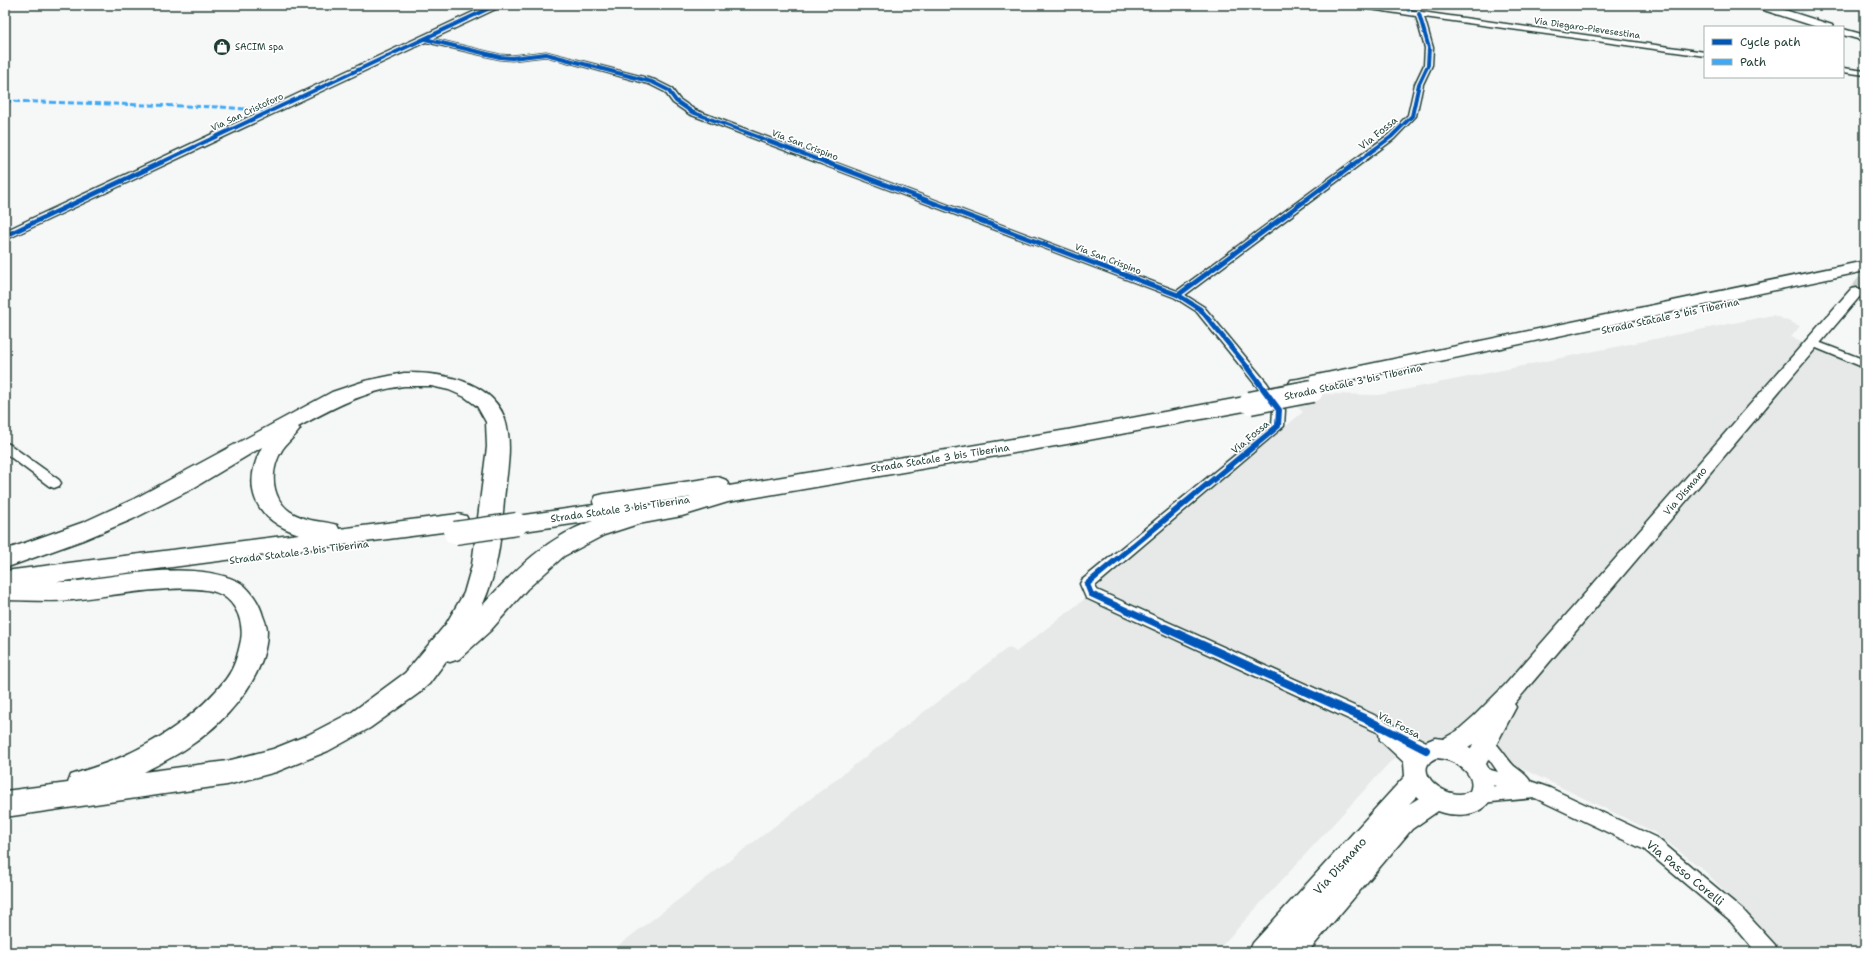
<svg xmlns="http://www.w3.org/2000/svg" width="1870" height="957" viewBox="0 0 1870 957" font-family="'Shantell Sans',sans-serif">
	<rect width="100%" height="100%" fill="#f6f7f7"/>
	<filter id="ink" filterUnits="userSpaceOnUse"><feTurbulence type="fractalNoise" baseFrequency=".025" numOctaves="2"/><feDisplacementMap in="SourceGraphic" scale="8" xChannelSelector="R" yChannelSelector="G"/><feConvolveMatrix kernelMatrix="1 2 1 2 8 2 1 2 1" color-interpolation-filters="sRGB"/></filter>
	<g filter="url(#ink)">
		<!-- built -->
		<g fill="#e6e9e8">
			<polygon points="1772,5 1816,5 1802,13"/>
			<polygon points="1773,315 1800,326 1791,337 1865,366 1865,952 1783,952 1704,870 1654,832 1523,769 1475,747 1450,740 1428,740 1409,747 1389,763 1216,952 610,952 1009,647 1016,652 1086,598 1120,565 1303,412 1291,401 1318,394 1379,395"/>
		</g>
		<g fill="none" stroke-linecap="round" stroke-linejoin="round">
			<!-- secondary-tunnel -->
			<polyline stroke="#cbd2d0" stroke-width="14" stroke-dasharray="14 7" stroke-linecap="butt" points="1856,292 1865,281"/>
			<!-- street casing -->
			<g stroke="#1f3d34" stroke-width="3">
				<g id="street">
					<polygon points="1353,5 1372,5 1705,52 1705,56 1424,17 1433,48 1432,65 1423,84 1416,116 1394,139 1185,295 1204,307 1267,383 1285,410 1284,426 1095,586 1097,590 1372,714 1432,745 1434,750 1432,755 1426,757 1417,753 1423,762 1421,767 1415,769 1409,767 1380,740 1379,733 1086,598 1080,584 1082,580 1272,425 1273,410 1259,389 1196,311 1174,297 689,114 673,103 665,92 649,84 546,56 512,60 500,59 422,41 421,39 425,37 500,55 512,56 546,52 655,80 671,88 679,99 695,110 1177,291 1388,135 1408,115 1415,84 1424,65 1425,48 1416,16 1357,7"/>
					<polygon points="1843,68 1865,71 1865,75 1843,72"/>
					<polygon points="1813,340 1865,360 1865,368 1809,345 1807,343"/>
					<polygon points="5,443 9,444 59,480 61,483 59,486 54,488 49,486 5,453"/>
					<path d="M1486 736C1497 740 1505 757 1514 766 1520 771 1527 775 1530 781L1550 788 1657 838 1743 910 1775 945 1777 952H1756L1731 922 1645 850 1535 798 1481 803 1475 800 1473 795 1475 790 1496 786 1474 779 1472 774 1474 769 1480 767 1498 772 1478 743 1480 738Z"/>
				</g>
			</g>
			<!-- secondary casing -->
			<g stroke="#1f3d34" stroke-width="3">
				<g id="secondary">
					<polygon points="488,5 501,5 500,7 5,240 5,231"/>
					<polygon points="1753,5 1769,5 1832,25 1833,27 1817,27 1754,7"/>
					<polygon points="1843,29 1865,35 1865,41 1843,35"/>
					<path d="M1856 288 1861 289 1863 292 1861 295 1514 704 1516 707 1486 764C1509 803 1474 824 1438 811L1412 829 1308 952H1249L1253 943 1405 776 1404 763 1413 747 1435 738 1443 739 1457 731 1474 716 1505 685 1851 289ZM1473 744 1471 748 1468 747ZM1436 758C1452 758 1478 773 1470 791 1449 804 1408 770 1436 758ZM1417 796 1419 798 1409 804Z"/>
				</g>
			</g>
			<!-- highway casing -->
			<g stroke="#1f3d34" stroke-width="3">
				<g id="highway">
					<polygon points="1865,261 1865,271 1298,391 1291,390 1288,385 1291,380 1298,379"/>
					<path d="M404 373C446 372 503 383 508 433 511 455 506 478 504 500 501 537 498 572 482 606 513 572 548 536 593 521L517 532 509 530 506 524 509 518 517 516 594 505 593 502 596 496 604 494 718 477 726 480 729 486 1067 430 1250 396 1257 398 1260 403 1257 408 1250 410 1067 444 728 502 682 516 638 524 604 535 564 556 527 589 490 631 459 659 450 662 446 661 429 684 419 693 370 728 328 751 276 772 227 785 5 817V791L68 783 71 775C86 770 102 765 117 759 157 742 199 714 226 679 235 667 238 654 241 640 244 623 237 604 222 595 195 579 105 597 72 600 50 602 27 600 5 600V571L299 534C255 520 241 488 262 447L190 490 133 519 83 540 5 568V550L84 522 134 499 332 392 365 381ZM404 386H431L449 390 465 397 477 406 486 422 487 447 472 565 464 593 446 624 405 673 352 712 308 735 273 749 227 761 144 772C157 765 171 758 184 750 222 726 267 679 267 631 267 626 265 621 263 616 260 604 250 587 237 581 191 560 119 576 70 582H57L458 530 466 528 469 522 466 516 458 514 339 529 337 525C325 521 312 522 301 517 272 507 267 475 282 450 287 442 295 437 300 429L298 427C333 408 364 391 404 386ZM692 497 634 508 632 506Z"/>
				</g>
			</g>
			<!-- street -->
			<use href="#street" fill="#fff" fill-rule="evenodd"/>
			<!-- secondary -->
			<use href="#secondary" fill="#fff" fill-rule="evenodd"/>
			<!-- highway -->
			<use href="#highway" fill="#fff" fill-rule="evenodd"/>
			<!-- highway-bridge casing -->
			<g stroke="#1f3d34" stroke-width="25" stroke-linecap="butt">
				<g id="highway-bridge">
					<polyline points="1250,403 1312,391"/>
					<polyline points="455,533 517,524"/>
				</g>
			</g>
			<!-- highway-bridge -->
			<use href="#highway-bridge" stroke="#fff" stroke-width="22"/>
			<!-- quiet -->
			<g stroke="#3fa9f5" stroke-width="3" stroke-dasharray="6 3" stroke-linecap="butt">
				<polyline points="1408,12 1410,5"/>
				<polyline points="5,101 221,107 267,111"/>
			</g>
			<!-- cycleway-far3 casing -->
			<g stroke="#fff" stroke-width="5.5">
				<g id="cycleway-far3">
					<polyline points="425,39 500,57 512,58 546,54 652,82 668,90 676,101 692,112 827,163"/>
					<polyline points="160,163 496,5"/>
					<polyline points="1356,163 1391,137 1412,116 1419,84 1428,65 1429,48 1419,14"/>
				</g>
			</g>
			<!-- cycleway-far2 casing -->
			<g stroke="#fff" stroke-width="7">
				<g id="cycleway-far2">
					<polyline points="825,162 1178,295"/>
					<polyline points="5,236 162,162"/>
					<polyline points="1249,369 1200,309 1178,295 1357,162"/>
				</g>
			</g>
			<!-- cycleway-far1 casing -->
			<g stroke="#fff" stroke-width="8">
				<polyline id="cycleway-far1" points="1167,629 1091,594 1087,584 1278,426 1279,410 1248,368"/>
			</g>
			<!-- cycleway casing -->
			<g stroke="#fff" stroke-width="10">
				<polyline id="cycleway" points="1165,628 1366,719 1426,750"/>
			</g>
			<!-- cycleway-far3 -->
			<use href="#cycleway-far3" stroke="#0057b8" stroke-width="4"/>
			<!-- cycleway-far2 -->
			<use href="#cycleway-far2" stroke="#0057b8" stroke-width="5"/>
			<!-- cycleway-far1 -->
			<use href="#cycleway-far1" stroke="#0057b8" stroke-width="6"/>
			<!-- cycleway -->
			<use href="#cycleway" stroke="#0057b8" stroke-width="8"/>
		</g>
	</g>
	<!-- icons -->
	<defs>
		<g id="shop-disc" transform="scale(0.9)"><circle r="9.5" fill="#1f3d34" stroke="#fff"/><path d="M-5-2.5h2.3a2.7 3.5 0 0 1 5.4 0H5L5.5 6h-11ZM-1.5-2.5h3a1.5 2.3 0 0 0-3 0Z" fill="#fff"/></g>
	</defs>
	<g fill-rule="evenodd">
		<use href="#shop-disc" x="222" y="47"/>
	</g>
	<g text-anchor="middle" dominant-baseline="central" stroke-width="3.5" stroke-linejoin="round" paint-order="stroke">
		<!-- far-street labels -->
		<g font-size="9" fill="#1f3d34" stroke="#fff">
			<text transform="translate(1587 28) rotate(8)">Via Diegaro-Pievesestina</text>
			<text transform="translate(247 112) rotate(-25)">Via San Cristoforo</text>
			<text transform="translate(805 145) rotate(21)">Via San Crispino</text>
			<text transform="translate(1108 259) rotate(21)">Via San Crispino</text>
		</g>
		<!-- far-poi labels -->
		<g font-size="9" fill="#1f3d34" stroke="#fff" text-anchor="start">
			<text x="235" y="47">SACIM spa</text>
		</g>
		<!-- street labels -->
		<g font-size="10" fill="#1f3d34" stroke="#fff">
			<text transform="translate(1378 133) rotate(-39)">Via Fossa</text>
			<text transform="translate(1670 316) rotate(-12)">Strada Statale 3 bis Tiberina</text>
			<text transform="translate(1353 382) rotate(-12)">Strada Statale 3 bis Tiberina</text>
			<text transform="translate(1250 437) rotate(-40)">Via Fossa</text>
			<text transform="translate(940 458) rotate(-9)">Strada Statale 3 bis Tiberina</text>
			<text transform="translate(1685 491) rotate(-49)">Via Dismano</text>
			<text transform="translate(620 509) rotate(-8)">Strada Statale 3 bis Tiberina</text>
			<text transform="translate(299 552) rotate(-7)">Strada Statale 3 bis Tiberina</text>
			<text transform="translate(1399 725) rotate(27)">Via Fossa</text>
		</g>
		<!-- near-street labels -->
		<g font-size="12" fill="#1f3d34" stroke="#fff">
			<text transform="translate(1340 866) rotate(-48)">Via Dismano</text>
			<text transform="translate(1685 873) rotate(39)">Via Passo Corelli</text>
		</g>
	</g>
	<!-- margin -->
	<rect width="1870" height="957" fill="none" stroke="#fff" stroke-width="20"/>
	<rect x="10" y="10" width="1850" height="937" fill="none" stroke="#1f3d34" stroke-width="1.5" filter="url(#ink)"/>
	<!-- legend -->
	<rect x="1704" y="26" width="140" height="52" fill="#ffffff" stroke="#a5b1ae"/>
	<rect x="1712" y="39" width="20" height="6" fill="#0057b8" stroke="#a5b1ae"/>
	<text x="1740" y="46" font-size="12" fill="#1f3d34">Cycle path</text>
	<rect x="1712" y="59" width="20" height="6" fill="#3fa9f5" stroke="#a5b1ae"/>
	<text x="1740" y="66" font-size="12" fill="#1f3d34">Path</text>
</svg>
